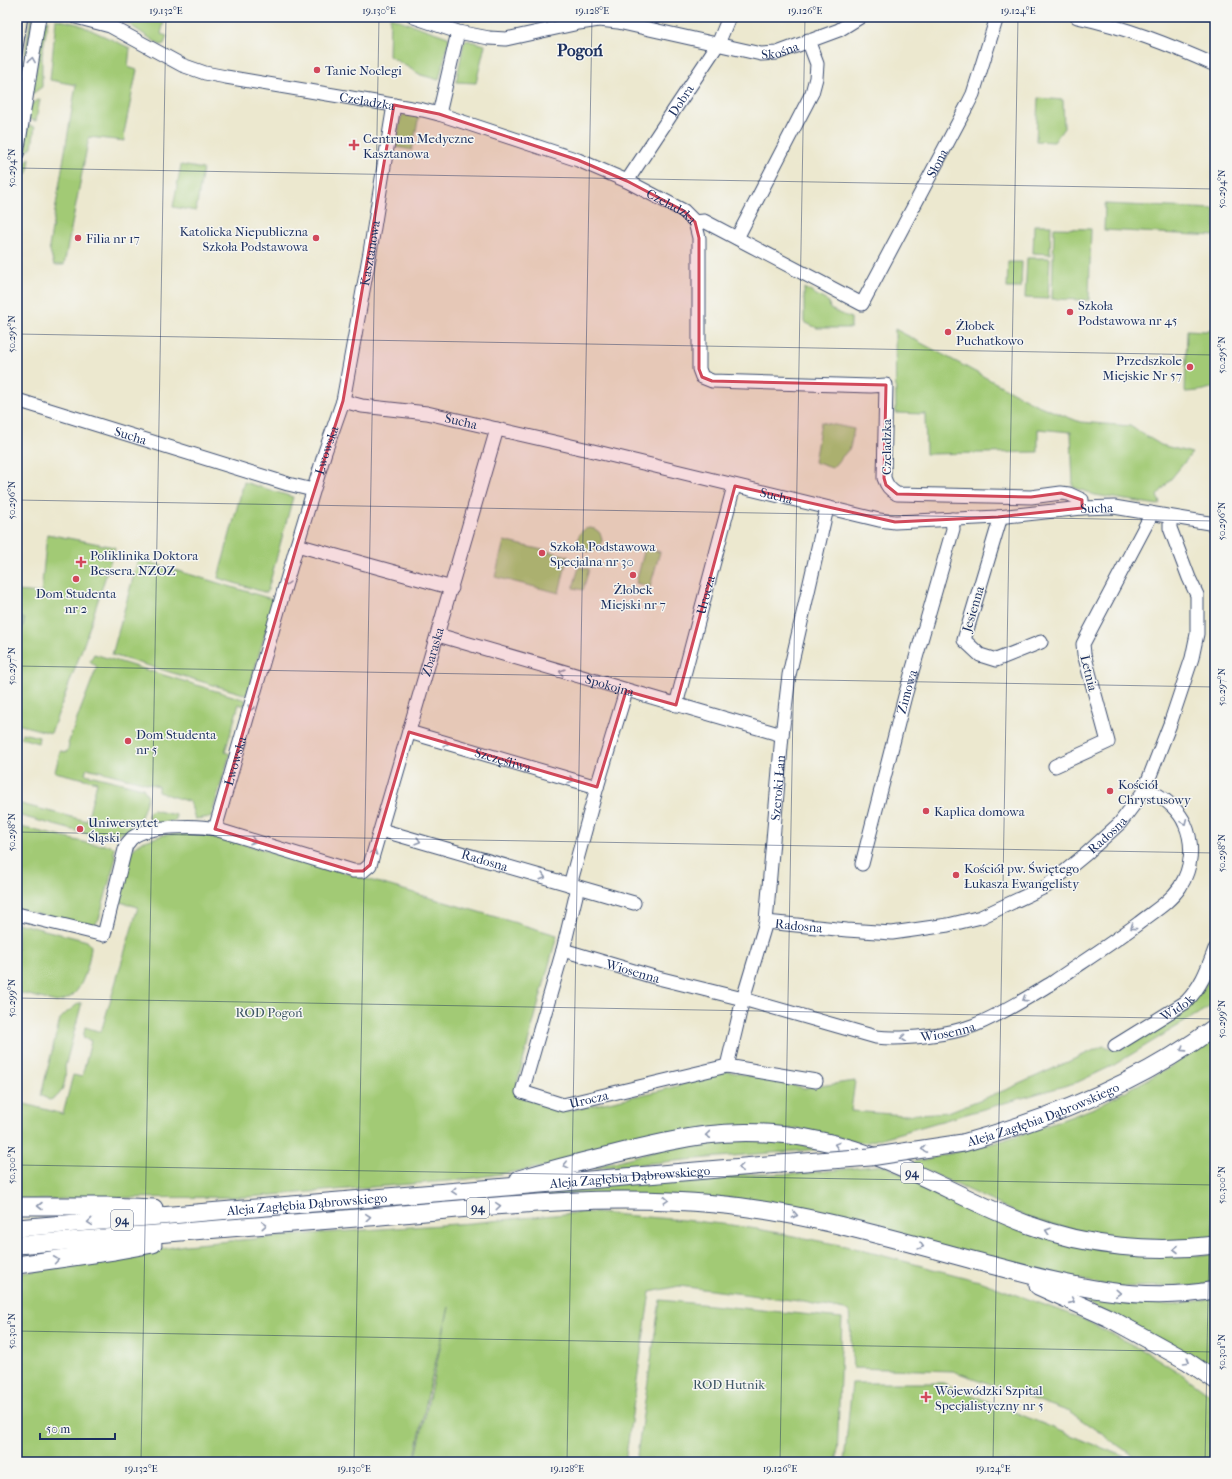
<svg xmlns="http://www.w3.org/2000/svg" width="1232" height="1479" viewBox="0 0 1232 1479" font-family="'IM FELL French Canon',serif">
	<rect width="100%" height="100%" fill="#f6f6f2"/>
	<filter id="ink" filterUnits="userSpaceOnUse"><feTurbulence type="fractalNoise" baseFrequency=".025" numOctaves="2"/><feDisplacementMap in="SourceGraphic" scale="8" xChannelSelector="R" yChannelSelector="G"/><feConvolveMatrix kernelMatrix="1 2 1 2 8 2 1 2 1" color-interpolation-filters="sRGB"/></filter>
	<filter id="wash" filterUnits="userSpaceOnUse"><feTurbulence type="fractalNoise" baseFrequency=".012" numOctaves="4" result="noise"/><feDisplacementMap in="SourceGraphic" scale="16" xChannelSelector="R" yChannelSelector="G"/><feGaussianBlur stdDeviation="0.9" result="paint"/><feColorMatrix in="noise" values="0 0 0 0 0 0 0 0 0 0 0 0 0 0 0 0 0 1.4 0 .05"/><feComposite in="paint" operator="in"/></filter>
	<g filter="url(#wash)">
		<rect width="100%" height="100%" fill="#ece8cf"/>
		<!-- green -->
		<g fill="#a2ca75" stroke="#5e7c6a">
			<polygon points="31,17 33,17 17,117 17,106"/>
			<polygon points="118,17 165,17 161,34 167,36 164,44 160,45"/>
			<polygon points="390,17 448,37 449,39 439,80 421,75 389,56"/>
			<polygon points="56,19 78,24 130,48 128,67 137,70 124,133 125,141 89,137 64,265 54,265 49,247 76,85 50,80"/>
			<polygon points="48,20 42,55 42,87 32,94 44,22"/>
			<polygon points="466,40 485,45 476,83 456,82 464,42"/>
			<polygon points="1038,98 1063,100 1064,128 1054,142 1036,141"/>
			<polygon points="40,99 36,121 28,119 30,105"/>
			<polygon points="405,114 419,116 412,150 396,147 401,117"/>
			<polygon points="27,125 35,127 32,147 22,155"/>
			<polygon points="30,158 28,173 18,179 21,165"/>
			<polygon points="181,165 203,169 196,211 173,207"/>
			<polygon points="1105,204 1215,209 1215,236 1104,230"/>
			<polygon points="1034,225 1051,225 1050,254 1033,253"/>
			<polygon points="1054,228 1091,229 1089,300 1052,299"/>
			<polygon points="1027,258 1050,258 1048,299 1025,298"/>
			<polygon points="1008,262 1022,262 1021,288 1007,288"/>
			<polygon points="804,288 829,302 830,309 851,318 851,328 817,328 804,322"/>
			<polygon points="1215,328 1215,387 1199,391 1185,392 1187,330 1205,331"/>
			<polygon points="895,329 1035,404 1080,422 1130,426 1161,445 1192,453 1157,496 1160,503 1158,505 1095,495 1073,487 1071,432 1038,429 1038,452 926,454 925,414 896,413"/>
			<polygon points="821,422 854,429 850,448 832,468 814,462"/>
			<polygon points="244,482 293,497 267,593 218,578"/>
			<circle cx="590" cy="540" r="12"/>
			<polygon points="47,534 115,547 85,641 51,733 17,724 17,591 41,593"/>
			<polygon points="504,541 568,556 559,593 495,577"/>
			<polygon points="645,548 660,552 650,587 636,583"/>
			<polygon points="138,559 275,600 247,695 112,655"/>
			<polygon points="579,567 589,569 583,590 573,588"/>
			<path d="M94 654 246 700 244 706 239 704 225 752 230 754 211 817 195 819 190 802 158 792V786L87 768 85 774 143 788 148 796 141 817 134 830 110 836 88 834 17 815V803L87 821 97 782 55 772 60 751 67 752 69 745 68 744C77 718 87 693 97 667L90 661Z"/>
			<polygon points="22,733 39,737 38,743 21,738"/>
			<polygon points="153,810 176,815 176,819 175,821 153,824 150,822 148,816 150,811"/>
			<polygon points="17,826 91,844 108,845 114,847 114,853 116,857 99,919 96,923 95,926 92,927 17,909"/>
			<polygon points="187,833 230,840 346,873 557,935 514,1095 568,1111 663,1090 727,1071 805,1088 855,1081 851,1111 904,1115 948,1112 1008,1089 1103,1046 1119,1050 1185,1012 1205,986 1215,961 1215,1002 1209,1007 1114,1065 1078,1082 865,1143 796,1128 461,1180 248,1197 89,1198 17,1201 17,1170 19,1167 18,1151 17,1151 17,1113 18,1113 21,1103 63,1114 73,1075 82,1077 91,1041 83,1038 85,1027 101,1032 138,907 120,902 132,850 142,842 163,835"/>
			<path d="M17 923 80 939 87 941 91 946C91 952 89 958 88 964 83 982 77 1000 56 1002L17 992Z"/>
			<path d="M79 1003H81V1006L65 1067C67 1079 63 1098 49 1100L41 1095 60 1019 66 1013Z"/>
			<polygon points="1215,1038 1215,1240 1132,1241 1061,1229 1017,1213 910,1163 994,1143 1035,1130 1094,1108 1165,1070"/>
			<polygon points="695,1140 779,1141 822,1149 719,1157 598,1168 592,1168"/>
			<polygon points="884,1165 951,1199 1181,1256 1215,1254 1215,1282 1197,1286 1113,1287 731,1198 179,1226 183,1219 744,1174 798,1174"/>
			<polygon points="585,1212 683,1220 731,1225 763,1230 850,1247 979,1281 1083,1319 1150,1354 1183,1375 1215,1398 1215,1462 1142,1462 1070,1412 953,1371 853,1368 849,1311 799,1301 679,1286 650,1292 625,1462 415,1462 449,1307 429,1389 414,1462 17,1462 17,1274 185,1245 321,1233 471,1223"/>
			<polygon points="1215,1298 1215,1375 1084,1300 1175,1305"/>
			<polygon points="660,1300 842,1318 837,1462 636,1462"/>
			<polygon points="852,1383 943,1383 1137,1462 844,1462"/>
		</g>
		<!-- forest -->
		<polygon fill="#81ae66" stroke="#4e6e62" points="17,615 25,619 17,648"/>
	</g>
	<g filter="url(#ink)">
		<g fill="none" stroke-linecap="round" stroke-linejoin="round">
			<!-- minor casing -->
			<g stroke="#3a4b6f" stroke-width="15">
				<g id="minor">
					<path id="s1" d="M76 17 110 26 182 65 205 73 226 77 423 110 439 114 578 160 627 181 684 211 695 222 699 238V369L702 377 712 381 871 386 886 385 884 478C887 486 889 489 897 494L1031 497 1061 493 1069 494 1082 500V508"/>
					<path id="s2" d="M414 17 458 32 489 38 506 39 579 23 599 20 618 22 761 54 777 53 839 30 860 17"/>
					<path d="M1077 17C1125 27 1170 45 1215 65"/>
					<polyline points="439,114 458,32"/>
					<polyline points="17,154 39,17"/>
					<path id="s3" d="M627 181 718 44 729 17"/>
					<path id="s4" d="M695 222 704 221 862 304 968 104 973 94 997 17"/>
					<polyline points="737,238 812,93 816,78 817,64 808,40"/>
					<path id="s5" d="M17 400 288 484 313 490"/>
					<path id="s6" d="M343 401 362 406 427 413 589 450 879 520 895 522 998 517 1082 508 1114 507 1215 524"/>
					<polyline points="998,517 999,523 964,640 980,655 996,660 1041,642"/>
					<polyline points="297,545 452,588"/>
					<path id="s7" d="M438 635 782 735"/>
					<path id="s8" d="M676 705 734 486"/>
					<path id="s9" d="M409 732 597 787"/>
					<polyline points="1055,766 1108,742 1084,654 1083,644 1149,519 1151,513"/>
					<path id="s10" d="M215 829 297 545 325 452 343 401 370 252 394 105"/>
					<path id="s11" d="M381 830 634 903"/>
					<path id="s12" d="M862 864 905 696 953 529 952 519"/>
					<polyline points="570,885 597,787 626,691"/>
					<path id="s13" d="M578 887 563 950 522 1092 563 1105 727 1066 816 1081"/>
					<path id="s14" d="M17 914 104 935 126 845C128 843 130 840 132 838 147 825 197 825 215 829L353 871H363L370 865 497 429"/>
					<path id="s15" d="M766 922 847 930 892 933 948 925 981 917 1047 886 1086 854 1120 823 1144 791 1170 724 1192 658 1197 634V595L1189 578 1170 528V517"/>
					<path id="s16" d="M563 950 654 977 743 999 876 1037C903 1040 950 1035 975 1025 1002 1014 1027 998 1052 983 1081 963 1111 944 1139 923 1153 912 1170 902 1180 887 1192 868 1194 844 1185 824 1180 812 1167 800 1156 794 1153 792 1148 791 1144 791"/>
					<path id="s17" d="M1115 1046 1186 1002C1202 985 1207 970 1215 949"/>
					<path id="s18" d="M727 1066 743 999 766 922 782 735 789 675 827 508"/>
				</g>
			</g>
			<!-- major casing -->
			<g stroke="#3a4b6f" stroke-width="19">
				<g id="major">
					<path id="s19" d="M963 1143C1053 1118 1140 1083 1215 1027"/>
					<path d="M519 1179C549 1170 580 1162 610 1155 642 1147 674 1139 706 1135 743 1130 785 1133 822 1141 896 1156 959 1199 1029 1225 1088 1247 1153 1253 1215 1245"/>
					<polyline points="17,1206 107,1206 154,1208"/>
					<path id="s20" d="M17 1228 779 1164"/>
					<path d="M17 1245C134 1235 252 1227 369 1217 484 1207 599 1193 715 1204 804 1212 890 1238 976 1261 1057 1282 1130 1305 1215 1290"/>
					<polyline points="17,1265 114,1251 153,1244"/>
					<polyline points="1038,1286 1109,1318 1187,1361 1215,1380"/>
				</g>
			</g>
			<!-- minor -->
			<use href="#minor" stroke="#fff" stroke-width="13"/>
			<!-- major -->
			<use href="#major" stroke="#fff" stroke-width="17"/>
			<!-- tram -->
			<polyline stroke="#1b2f5e" stroke-width="1" points="17,86 28,17"/>
			<!-- major-bridge casing -->
			<g stroke="#3a4b6f" stroke-width="19" stroke-linecap="butt">
				<polyline id="major-bridge" points="779,1164 870,1157 963,1143"/>
			</g>
			<!-- major-bridge -->
			<use href="#major-bridge" stroke="#fff" stroke-width="17"/>
		</g>
		<!-- one-way arrows -->
		<defs><path id="oneway-chevron" d="M-2-3.5L2.5 0L-2 3.5" fill="none" stroke-width="1.6" stroke-linecap="round" stroke-linejoin="round"/></defs>
		<g stroke="#8d97ae">
			<use href="#oneway-chevron" transform="translate(32 60) rotate(-81)"/>
			<use href="#oneway-chevron" transform="translate(286 583) rotate(106)"/>
			<use href="#oneway-chevron" transform="translate(562 672) rotate(-164)"/>
			<use href="#oneway-chevron" transform="translate(251 708) rotate(106)"/>
			<use href="#oneway-chevron" transform="translate(446 743) rotate(16)"/>
			<use href="#oneway-chevron" transform="translate(571 780) rotate(16)"/>
			<use href="#oneway-chevron" transform="translate(1184 822) rotate(66)"/>
			<use href="#oneway-chevron" transform="translate(253 841) rotate(18)"/>
			<use href="#oneway-chevron" transform="translate(418 841) rotate(16)"/>
			<use href="#oneway-chevron" transform="translate(374 852) rotate(-73)"/>
			<use href="#oneway-chevron" transform="translate(543 877) rotate(16)"/>
			<use href="#oneway-chevron" transform="translate(1133 927) rotate(143)"/>
			<use href="#oneway-chevron" transform="translate(1025 999) rotate(147)"/>
			<use href="#oneway-chevron" transform="translate(903 1038) rotate(174)"/>
			<use href="#oneway-chevron" transform="translate(1183 1049) rotate(147)"/>
			<use href="#oneway-chevron" transform="translate(708 1135) rotate(174)"/>
			<use href="#oneway-chevron" transform="translate(837 1145) rotate(-165)"/>
			<use href="#oneway-chevron" transform="translate(924 1149) rotate(171)"/>
			<use href="#oneway-chevron" transform="translate(566 1165) rotate(167)"/>
			<use href="#oneway-chevron" transform="translate(741 1168) rotate(175)"/>
			<use href="#oneway-chevron" transform="translate(454 1191) rotate(175)"/>
			<use href="#oneway-chevron" transform="translate(666 1200) rotate(2)"/>
			<use href="#oneway-chevron" transform="translate(40 1206) rotate(180)"/>
			<use href="#oneway-chevron" transform="translate(498 1206) rotate(-5)"/>
			<use href="#oneway-chevron" transform="translate(795 1215) rotate(12)"/>
			<use href="#oneway-chevron" transform="translate(368 1217) rotate(-5)"/>
			<use href="#oneway-chevron" transform="translate(90 1222) rotate(175)"/>
			<use href="#oneway-chevron" transform="translate(264 1225) rotate(-4)"/>
			<use href="#oneway-chevron" transform="translate(1048 1231) rotate(-163)"/>
			<use href="#oneway-chevron" transform="translate(921 1246) rotate(15)"/>
			<use href="#oneway-chevron" transform="translate(1176 1249) rotate(180)"/>
			<use href="#oneway-chevron" transform="translate(56 1260) rotate(-8)"/>
			<use href="#oneway-chevron" transform="translate(1118 1293) rotate(4)"/>
			<use href="#oneway-chevron" transform="translate(1072 1301) rotate(24)"/>
			<use href="#oneway-chevron" transform="translate(1187 1361) rotate(31)"/>
		</g>
	</g>
	<!-- marked area -->
	<path fill="#d1495b" fill-opacity="0.2" stroke="#d1495b" stroke-width="3" stroke-linejoin="round" d="M394 105 439 114 578 160 627 181 684 211 695 222 699 238V369L702 377 712 381 886 385 884 478 886 485 897 494 1031 497 1061 493 1082 500V508L998 517 895 522 735 486 676 705 626 691 597 787 409 732 370 865 363 871H353L215 829 297 545 343 401Z"/>
	<!-- ticks -->
	<path fill="none" stroke="#1b2f5e" stroke-width="1" stroke-opacity="0.45" d="M900 17 1215 22M17 168 1215 189M17 334 1215 355M17 500 1215 521M17 666 1215 687M17 832 1215 853M17 998 1215 1019M17 1165 1215 1185M17 1331 1215 1352M141 1462 166 17M354 1462 379 17M567 1462 592 17M780 1462 805 17M993 1462 1018 17M1205 1462 1215 912"/>
	<!-- markers -->
	<g fill="#d1495b" stroke="#f6f6f2" stroke-width="1.5">
		<circle cx="317" cy="70" r="4"/>
		<path d="M352 139h4v4h4v4h-4v4h-4v-4h-4v-4h4z"/>
		<circle cx="78" cy="238" r="4"/>
		<circle cx="316" cy="238" r="4"/>
		<circle cx="1070" cy="312" r="4"/>
		<circle cx="948" cy="332" r="4"/>
		<circle cx="1190" cy="367" r="4"/>
		<circle cx="542" cy="553" r="4"/>
		<path d="M79 556h4v4h4v4h-4v4h-4v-4h-4v-4h4z"/>
		<circle cx="633" cy="575" r="4"/>
		<circle cx="76" cy="579" r="4"/>
		<circle cx="128" cy="741" r="4"/>
		<circle cx="1110" cy="791" r="4"/>
		<circle cx="926" cy="811" r="4"/>
		<circle cx="80" cy="829" r="4"/>
		<circle cx="956" cy="875" r="4"/>
		<path d="M924 1391h4v4h4v4h-4v4h-4v-4h-4v-4h4z"/>
	</g>
	<g text-anchor="middle" dominant-baseline="central" stroke-width="3" stroke-linejoin="round" paint-order="stroke">
		<!-- shield labels -->
		<g fill="#f6f6f2" stroke="#5d6b8a" stroke-width="1">
			<rect x="901" y="1163" width="22" height="20" rx="3"/>
			<rect x="467" y="1198" width="22" height="20" rx="3"/>
			<rect x="111" y="1210" width="22" height="20" rx="3"/>
		</g>
		<g font-size="12" font-weight="bold" fill="#1b2f5e">
			<text x="912" y="1173">94</text>
			<text x="478" y="1208">94</text>
			<text x="122" y="1220">94</text>
		</g>
		<!-- street labels -->
		<g font-size="13" fill="#1b2f5e" stroke="#f6f6f2">
			<text stroke="none"><textPath href="#s2" startOffset="375">Skośna</textPath></text>
			<text stroke="none"><textPath href="#s1" startOffset="306">Czeladzka</textPath></text>
			<text stroke="none"><textPath href="#s3" startOffset="97">Dobra</textPath></text>
			<text stroke="none"><textPath href="#s4" startOffset="347">Słona</textPath></text>
			<text stroke="none"><textPath href="#s1" startOffset="630">Czeladzka</textPath></text>
			<text stroke="none"><textPath href="#s10" startOffset="597">Kasztanowa</textPath></text>
			<text stroke="none"><textPath href="#s6" startOffset="120">Sucha</textPath></text>
			<text stroke="none"><textPath href="#s5" startOffset="119">Sucha</textPath></text>
			<text transform="translate(886 447) rotate(-90)">Czeladzka</text>
			<text stroke="none"><textPath href="#s10" startOffset="395">Lwowska</textPath></text>
			<text stroke="none"><textPath href="#s6" startOffset="444">Sucha</textPath></text>
			<text stroke="none"><textPath href="#s6" startOffset="768">Sucha</textPath></text>
			<text stroke="none"><textPath href="#s8" startOffset="114">Urocza</textPath></text>
			<text transform="translate(973 609) rotate(-73)">Jesienna</text>
			<text stroke="none"><textPath href="#s14" startOffset="662">Zbaraska</textPath></text>
			<text transform="translate(1089 673) rotate(76)">Letnia</text>
			<text stroke="none"><textPath href="#s7" startOffset="179">Spokojna</textPath></text>
			<text stroke="none"><textPath href="#s12" startOffset="178">Zimowa</textPath></text>
			<text stroke="none"><textPath href="#s9" startOffset="98">Szczęśliwa</textPath></text>
			<text stroke="none"><textPath href="#s10" startOffset="71">Lwowska</textPath></text>
			<text stroke="none"><textPath href="#s18" startOffset="284">Szeroki Łan</textPath></text>
			<text stroke="none"><textPath href="#s15" startOffset="369">Radosna</textPath></text>
			<text stroke="none"><textPath href="#s11" startOffset="108">Radosna</textPath></text>
			<text stroke="none"><textPath href="#s15" startOffset="33">Radosna</textPath></text>
			<text stroke="none"><textPath href="#s16" startOffset="73">Wiosenna</textPath></text>
			<text stroke="none"><textPath href="#s17" startOffset="73">Widok</textPath></text>
			<text stroke="none"><textPath href="#s16" startOffset="397">Wiosenna</textPath></text>
			<text stroke="none"><textPath href="#s13" startOffset="282">Urocza</textPath></text>
			<text stroke="none"><textPath href="#s19" startOffset="85">Aleja Zagłębia Dąbrowskiego</textPath></text>
			<text stroke="none"><textPath href="#s20" startOffset="615">Aleja Zagłębia Dąbrowskiego</textPath></text>
			<text stroke="none"><textPath href="#s20" startOffset="291">Aleja Zagłębia Dąbrowskiego</textPath></text>
		</g>
		<!-- poi labels -->
		<g font-size="13" fill="#1b2f5e" stroke="#f6f6f2" text-anchor="start">
			<text x="325" y="70">Tanie Noclegi</text>
			<text x="363" y="138">Centrum Medyczne<tspan x="363" dy="15">Kasztanowa</tspan></text>
			<text x="308" y="231" text-anchor="end">Katolicka Niepubliczna<tspan x="308" dy="15">Szkoła Podstawowa</tspan></text>
			<text x="86" y="238">Filia nr 17</text>
			<text x="1078" y="305">Szkoła<tspan x="1078" dy="15">Podstawowa nr 45</tspan></text>
			<text x="956" y="325">Żłobek<tspan x="956" dy="15">Puchatkowo</tspan></text>
			<text x="1182" y="360" text-anchor="end">Przedszkole<tspan x="1182" dy="15">Miejskie Nr 57</tspan></text>
			<text x="550" y="546">Szkoła Podstawowa<tspan x="550" dy="15">Specjalna nr 30</tspan></text>
			<text x="90" y="555">Poliklinika Doktora<tspan x="90" dy="15">Bessera. NZOZ</tspan></text>
			<text x="633" y="589" text-anchor="middle">Żłobek<tspan x="633" dy="15">Miejski nr 7</tspan></text>
			<text x="76" y="593" text-anchor="middle">Dom Studenta<tspan x="76" dy="15">nr 2</tspan></text>
			<text x="136" y="734">Dom Studenta<tspan x="136" dy="15">nr 5</tspan></text>
			<text x="1118" y="784">Kościół<tspan x="1118" dy="15">Chrystusowy</tspan></text>
			<text x="934" y="811">Kaplica domowa</text>
			<text x="88" y="822">Uniwersytet<tspan x="88" dy="15">Śląski</tspan></text>
			<text x="964" y="868">Kościół pw. Świętego<tspan x="964" dy="15">Łukasza Ewangelisty</tspan></text>
			<text x="935" y="1390">Wojewódzki Szpital<tspan x="935" dy="15">Specjalistyczny nr 5</tspan></text>
		</g>
		<!-- park labels -->
		<g font-size="13" fill="#3d5664" stroke="#f6f6f2">
			<text x="269" y="1012">ROD Pogoń</text>
			<text x="729" y="1384">ROD Hutnik</text>
		</g>
		<!-- district labels -->
		<g font-size="17" font-weight="bold" fill="#1b2f5e" stroke="#f6f6f2">
			<text x="580" y="50">Pogoń</text>
		</g>
	</g>
	<!-- margin -->
	<rect width="1232" height="1479" fill="none" stroke="#f6f6f2" stroke-width="44"/>
	<!-- scale -->
	<path d="M40 1433v6h75v-6" fill="none" stroke="#1b2f5e" stroke-width="2"/>
	<text x="46" y="1433" font-size="12" fill="#1b2f5e" stroke="#f6f6f2" stroke-width="3" paint-order="stroke">50 m</text>
	<rect x="22" y="22" width="1188" height="1435" fill="none" stroke="#1b2f5e" stroke-width="1.5"/>
	<g font-size="10" text-anchor="middle" fill="#1b2f5e">
		<text x="166" y="14">19.132°E</text>
		<text x="379" y="14">19.130°E</text>
		<text x="592" y="14">19.128°E</text>
		<text x="805" y="14">19.126°E</text>
		<text x="1018" y="14">19.124°E</text>
		<text transform="translate(11 168) rotate(-90)" y="4">50.294°N</text>
		<text transform="translate(1221 189) rotate(-90)" y="4">50.294°N</text>
		<text transform="translate(11 334) rotate(-90)" y="4">50.295°N</text>
		<text transform="translate(1221 355) rotate(-90)" y="4">50.295°N</text>
		<text transform="translate(11 500) rotate(-90)" y="4">50.296°N</text>
		<text transform="translate(1221 521) rotate(-90)" y="4">50.296°N</text>
		<text transform="translate(11 666) rotate(-90)" y="4">50.297°N</text>
		<text transform="translate(1221 687) rotate(-90)" y="4">50.297°N</text>
		<text transform="translate(11 832) rotate(-90)" y="4">50.298°N</text>
		<text transform="translate(1221 853) rotate(-90)" y="4">50.298°N</text>
		<text transform="translate(11 998) rotate(-90)" y="4">50.299°N</text>
		<text transform="translate(1221 1019) rotate(-90)" y="4">50.299°N</text>
		<text transform="translate(11 1165) rotate(-90)" y="4">50.300°N</text>
		<text transform="translate(1221 1185) rotate(-90)" y="4">50.300°N</text>
		<text transform="translate(11 1331) rotate(-90)" y="4">50.301°N</text>
		<text transform="translate(1221 1352) rotate(-90)" y="4">50.301°N</text>
		<text x="141" y="1472">19.132°E</text>
		<text x="354" y="1472">19.130°E</text>
		<text x="567" y="1472">19.128°E</text>
		<text x="780" y="1472">19.126°E</text>
		<text x="993" y="1472">19.124°E</text>
	</g>
</svg>
